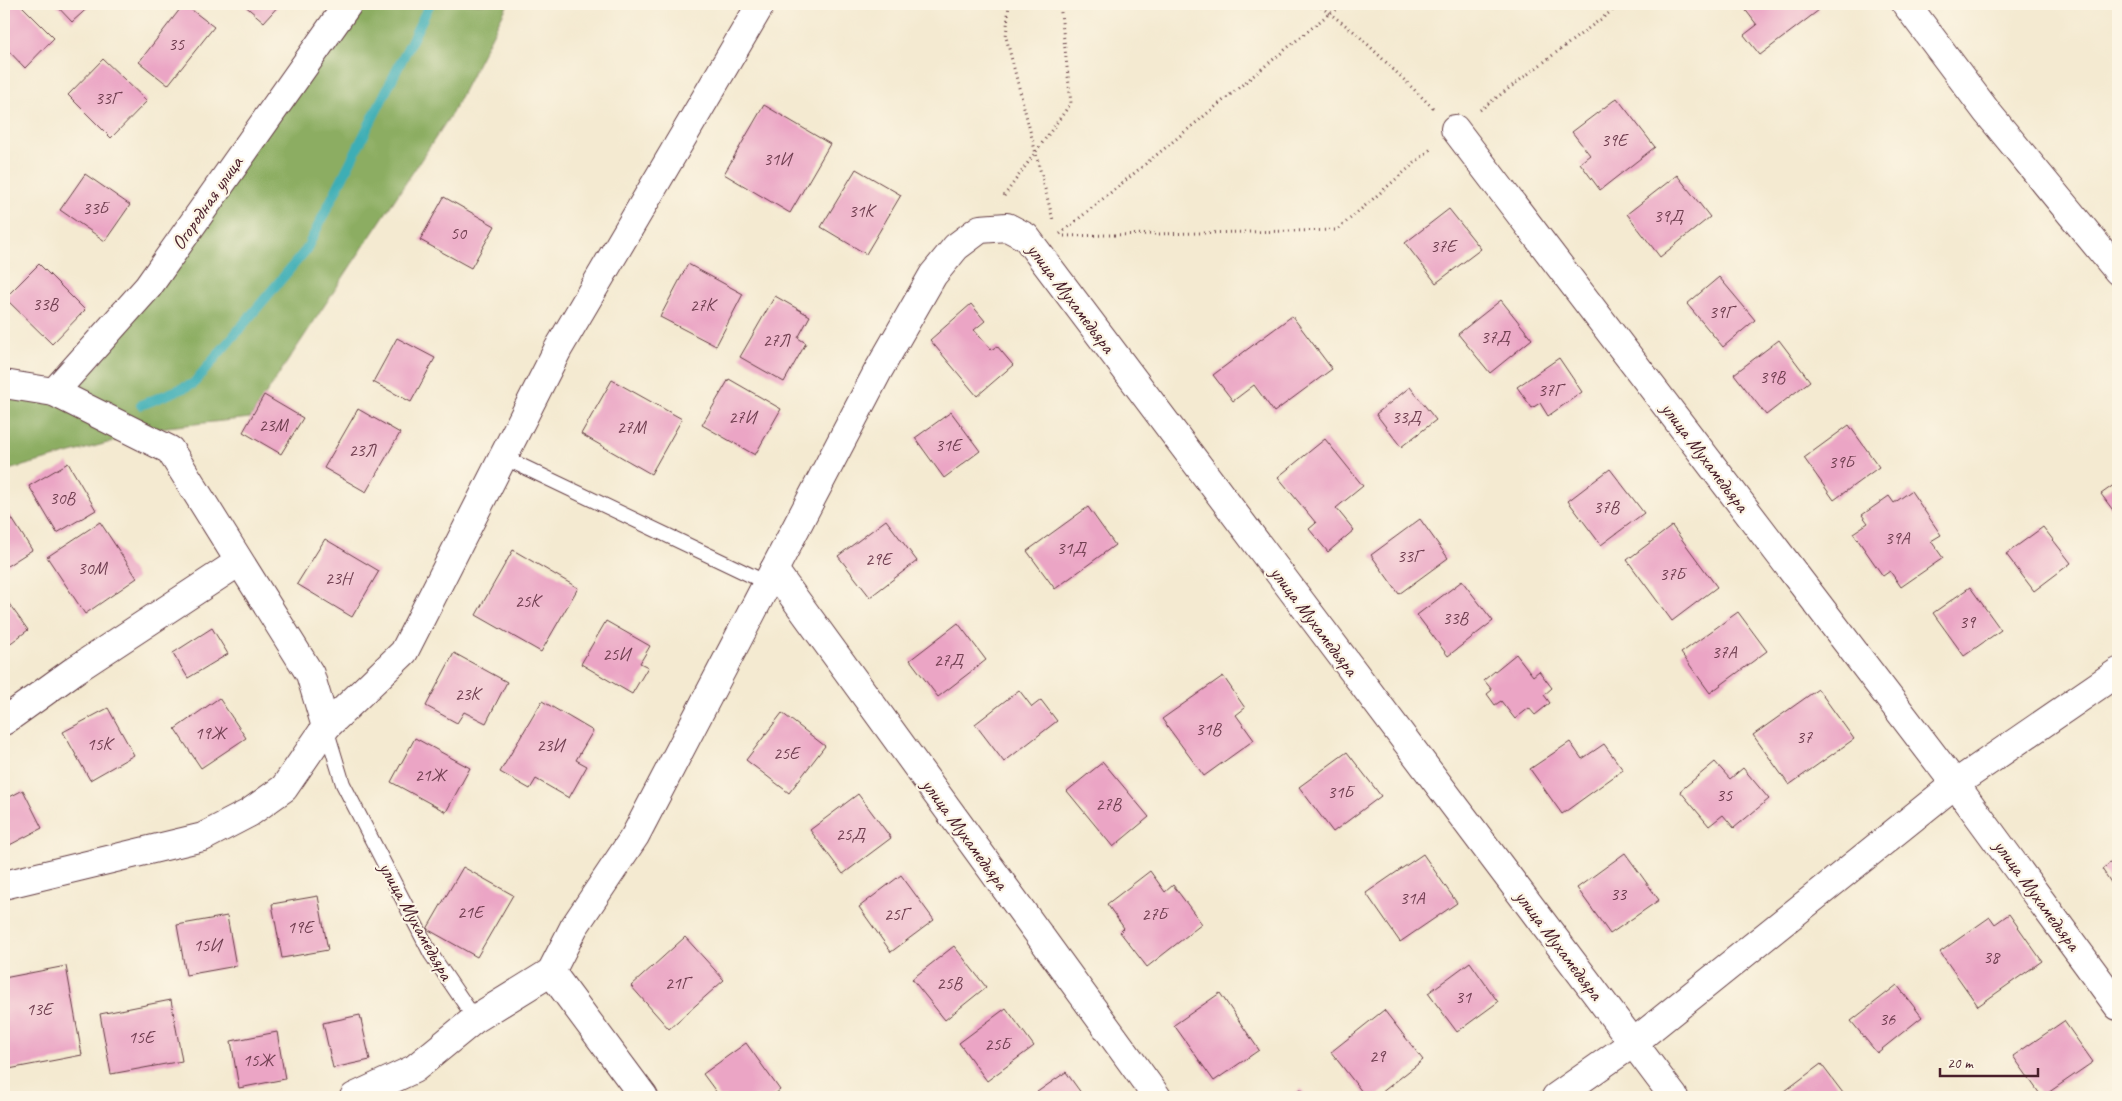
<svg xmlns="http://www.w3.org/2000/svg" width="2122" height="1101" viewBox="0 0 2122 1101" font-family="Caveat,sans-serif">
	<rect width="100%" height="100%" fill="#fcf5e5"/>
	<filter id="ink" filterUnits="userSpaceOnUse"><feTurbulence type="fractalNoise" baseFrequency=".02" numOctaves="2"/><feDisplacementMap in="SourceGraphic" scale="10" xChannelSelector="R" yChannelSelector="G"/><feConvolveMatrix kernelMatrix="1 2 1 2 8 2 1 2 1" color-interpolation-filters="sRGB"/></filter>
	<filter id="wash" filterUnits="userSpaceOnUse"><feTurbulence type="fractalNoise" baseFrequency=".0096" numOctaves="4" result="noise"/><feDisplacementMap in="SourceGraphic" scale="20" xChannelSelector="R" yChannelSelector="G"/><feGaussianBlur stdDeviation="1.12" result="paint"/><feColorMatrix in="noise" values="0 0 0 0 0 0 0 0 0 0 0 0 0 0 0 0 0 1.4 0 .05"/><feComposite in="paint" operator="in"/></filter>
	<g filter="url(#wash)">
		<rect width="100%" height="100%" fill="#f4ead1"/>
		<!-- forest -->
		<polygon fill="#8cad62" stroke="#6b6646" points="342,4 508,4 452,113 250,418 167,427 4,471 4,402 98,366 202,221"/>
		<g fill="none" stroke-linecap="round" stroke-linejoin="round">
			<!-- stream -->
			<polyline stroke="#3caeb5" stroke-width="10" points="141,405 193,384 306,250 430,4"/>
		</g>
		<g id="blocks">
			<!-- building -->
			<g fill="#eba5c5">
				<polygon points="4,4 20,4 54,38 25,68 4,46"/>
				<polygon points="55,4 92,4 72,22"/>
				<polygon points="184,4 214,27 168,85 139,62"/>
				<polygon points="243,4 280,4 264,22"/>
				<polygon points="1741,4 1814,4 1819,10 1760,55 1744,35 1757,25"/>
				<polygon points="103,59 147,101 111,138 68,95"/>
				<polygon points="1617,98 1655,147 1600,190 1580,163 1590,155 1572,132"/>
				<polygon points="764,105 830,144 790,213 724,174"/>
				<polygon points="856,169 901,195 866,254 821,227"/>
				<polygon points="85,174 130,205 105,241 60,210"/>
				<polygon points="1677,175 1710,217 1660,257 1627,214"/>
				<polygon points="444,197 495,226 471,268 420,240"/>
				<polygon points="1449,209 1481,249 1436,283 1405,243"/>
				<polygon points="39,264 85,310 52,344 5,298"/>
				<polygon points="688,264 743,294 716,346 660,317"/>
				<polygon points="1719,277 1755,320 1723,347 1687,304"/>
				<polygon points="775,296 810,316 798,338 806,343 784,382 740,357"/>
				<polygon points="1501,300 1532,339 1490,373 1458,334"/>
				<polygon points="971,304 985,321 974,330 991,350 997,346 1013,365 977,396 930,340"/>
				<polygon points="1292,316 1332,369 1274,412 1254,385 1233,401 1213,375"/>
				<polygon points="397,338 435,358 411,402 373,382"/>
				<polygon points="1779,340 1810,381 1766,415 1734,374"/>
				<polygon points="1559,358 1582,392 1548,416 1540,403 1532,408 1517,387"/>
				<polygon points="729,379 781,409 755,455 702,425"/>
				<polygon points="612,380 682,419 651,474 581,434"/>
				<polygon points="1410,387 1436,420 1401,447 1376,414"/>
				<polygon points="264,395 303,418 281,454 243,432"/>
				<polygon points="358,409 400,433 366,492 324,468"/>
				<polygon points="951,412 980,451 944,478 915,438"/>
				<polygon points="1849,425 1879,467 1834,500 1804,458"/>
				<polygon points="1325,439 1363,486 1336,508 1354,530 1328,552 1309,529 1316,523 1278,477"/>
				<polygon points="68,463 96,510 57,533 29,486"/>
				<polygon points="1610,469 1644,513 1601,545 1568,501"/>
				<polygon points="2118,482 2118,517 2101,494"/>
				<polygon points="1911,491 1941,535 1931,541 1943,558 1901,587 1890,571 1883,576 1853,533 1868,523 1862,515 1889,496 1894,503"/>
				<polygon points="4,506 32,550 4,568"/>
				<polygon points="1088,507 1115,545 1055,589 1027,551"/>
				<polygon points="1420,519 1448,558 1399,594 1371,555"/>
				<polygon points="886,520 917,561 870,597 838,556"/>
				<polygon points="100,522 137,578 85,614 47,557"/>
				<polygon points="1672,526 1717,587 1672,621 1627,560"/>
				<polygon points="2043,527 2071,563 2034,591 2006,554"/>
				<polygon points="325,539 379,571 352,617 297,584"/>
				<polygon points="513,550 578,588 541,652 476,615"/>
				<polygon points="1462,581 1493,621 1448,656 1417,615"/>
				<polygon points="1970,587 2001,630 1964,656 1933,613"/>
				<polygon points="7,601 28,630 4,648 4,603"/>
				<polygon points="1738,612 1767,651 1710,693 1681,653"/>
				<polygon points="606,621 650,646 640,663 648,667 632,694 581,664"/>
				<polygon points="958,623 986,660 938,697 910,660"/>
				<polygon points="212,628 228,654 188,678 173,653"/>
				<polygon points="454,653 507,682 486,723 464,712 457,723 426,706"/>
				<polygon points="1516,654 1533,676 1539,671 1552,688 1544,695 1550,703 1535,715 1529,708 1515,719 1501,701 1495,705 1487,694 1492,690 1484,680"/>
				<polygon points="1223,676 1245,708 1236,715 1254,740 1204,776 1162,719"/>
				<polygon points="1818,689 1854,739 1789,785 1753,735"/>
				<polygon points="1019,690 1032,707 1041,700 1057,721 1004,762 975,724"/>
				<polygon points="219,698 246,738 201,768 175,729"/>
				<polygon points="542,701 593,731 576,760 587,766 569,798 536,779 530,789 500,772"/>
				<polygon points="108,708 134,755 90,780 63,732"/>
				<polygon points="782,713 825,746 789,793 746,760"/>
				<polygon points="415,738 470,768 446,812 391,782"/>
				<polygon points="1570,742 1582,759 1604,744 1623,770 1562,814 1530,769"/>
				<polygon points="1347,752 1381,796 1333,832 1299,787"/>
				<polygon points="1103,762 1149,817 1113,847 1067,791"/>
				<polygon points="1715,762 1730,779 1743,768 1769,799 1734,828 1723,815 1709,826 1680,791"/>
				<polygon points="23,790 42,828 4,848 4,800"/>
				<polygon points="858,794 891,838 843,874 810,830"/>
				<polygon points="1625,853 1659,900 1610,934 1577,888"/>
				<polygon points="1423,854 1457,903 1400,942 1366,893"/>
				<polygon points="2118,857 2118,893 2102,869"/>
				<polygon points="463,867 513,895 477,957 427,929"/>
				<polygon points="1150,871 1165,892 1173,885 1202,924 1147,967 1120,932 1124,928 1107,904"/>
				<polygon points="901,875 934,920 891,952 859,907"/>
				<polygon points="318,896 328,950 282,958 272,904"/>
				<polygon points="2009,914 2042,961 1978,1006 1940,952 1990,917 1995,924"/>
				<polygon points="227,916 236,966 186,975 177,925"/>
				<polygon points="685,937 724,980 669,1029 631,986"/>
				<polygon points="954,946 986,987 945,1020 912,979"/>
				<polygon points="1470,962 1498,1002 1457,1032 1428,993"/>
				<polygon points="66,966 82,1055 9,1069 4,1041 4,978"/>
				<polygon points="1897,985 1922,1017 1877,1053 1851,1021"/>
				<polygon points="1220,993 1259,1050 1214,1081 1174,1025"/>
				<polygon points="171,1000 182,1061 111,1074 100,1014"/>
				<polygon points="1006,1008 1034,1046 987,1081 959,1043"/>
				<polygon points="1384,1010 1423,1060 1376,1097 1366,1097 1331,1052"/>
				<polygon points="360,1015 370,1060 333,1068 323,1023"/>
				<polygon points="2064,1021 2093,1062 2042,1097 2013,1056"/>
				<polygon points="277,1032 285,1079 239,1088 231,1041"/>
				<polygon points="746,1043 780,1090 771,1097 720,1097 703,1074"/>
				<polygon points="1821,1064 1846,1097 1777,1097"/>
				<polygon points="1066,1072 1084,1097 1030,1097"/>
				<polygon points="1301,1089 1307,1097 1289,1097"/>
			</g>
		</g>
	</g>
	<g filter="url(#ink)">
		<use href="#blocks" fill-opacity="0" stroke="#643d44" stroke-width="1"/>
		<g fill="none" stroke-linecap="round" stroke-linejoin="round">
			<!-- lane casing -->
			<g stroke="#643d44" stroke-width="16">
				<g id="lane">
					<polyline points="503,457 767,583"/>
					<polyline points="326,728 343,784 431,954 475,1019"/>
				</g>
			</g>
			<!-- street casing -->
			<g stroke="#643d44" stroke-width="30">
				<g id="street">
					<polyline points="1906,4 1987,112 2118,271"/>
					<polyline points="1455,129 1955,784 2118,1006"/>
					<polyline points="4,384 54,392 170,450 310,674 326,727"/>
					<polyline points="54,392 148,287 348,4"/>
					<polyline points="774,570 1157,1097"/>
					<polyline points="4,721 75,670 239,562"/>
					<polyline points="4,885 203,837 249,813 284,788 326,727 404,652 558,349 761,4"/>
					<polyline points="551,972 574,927 635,836 878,371 933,275 956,247 980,229 1007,227 1026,237 1674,1097"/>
					<polyline points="354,1097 414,1069 475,1019 551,972 644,1097"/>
					<polyline points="1556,1097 1633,1043 1955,784 2118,672"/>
				</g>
			</g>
			<!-- path -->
			<g stroke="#643d44" stroke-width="3" stroke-dasharray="1 4" stroke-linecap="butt">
				<polyline points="1009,4 1006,37 1053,220"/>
				<polyline points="1317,4 1356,33 1433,108"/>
				<polyline points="1480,110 1621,4"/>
				<polyline points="1004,196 1071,103 1060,4"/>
				<polyline points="1060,234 1330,13 1348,4"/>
				<polyline points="1064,236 1337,230 1432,148"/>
			</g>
			<!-- lane -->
			<use href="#lane" stroke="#fff" stroke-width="14"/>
			<!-- street -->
			<use href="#street" stroke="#fff" stroke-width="28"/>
		</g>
	</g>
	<g text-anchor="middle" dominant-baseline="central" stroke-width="4.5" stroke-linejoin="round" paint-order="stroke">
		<!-- number labels -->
		<g font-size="18" fill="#724052">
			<text x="176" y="44">35</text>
			<text x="107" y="98">33Г</text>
			<text x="1614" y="140">39Е</text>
			<text x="777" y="159">31И</text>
			<text x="95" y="208">33Б</text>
			<text x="861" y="211">31К</text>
			<text x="1668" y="216">39Д</text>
			<text x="458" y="233">50</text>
			<text x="1443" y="246">37Е</text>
			<text x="45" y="304">33В</text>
			<text x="702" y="305">27К</text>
			<text x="1721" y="312">39Г</text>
			<text x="1495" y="337">37Д</text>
			<text x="776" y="340">27Л</text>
			<text x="1772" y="377">39В</text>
			<text x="1550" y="390">37Г</text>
			<text x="742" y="417">27И</text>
			<text x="1406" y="417">33Д</text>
			<text x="273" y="425">23М</text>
			<text x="631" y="427">27М</text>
			<text x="948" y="445">31Е</text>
			<text x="362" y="450">23Л</text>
			<text x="1841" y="462">39Б</text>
			<text x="62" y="498">30В</text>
			<text x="1606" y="507">37В</text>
			<text x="1897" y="538">39А</text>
			<text x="1071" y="548">31Д</text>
			<text x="1409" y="556">33Г</text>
			<text x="878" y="559">29Е</text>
			<text x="92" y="568">30М</text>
			<text x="1672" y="574">37Б</text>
			<text x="338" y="578">23Н</text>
			<text x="527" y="601">25К</text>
			<text x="1455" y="618">33В</text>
			<text x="1967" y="622">39</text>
			<text x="1724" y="652">37А</text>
			<text x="616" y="654">25И</text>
			<text x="948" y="660">27Д</text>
			<text x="467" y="694">23К</text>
			<text x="1208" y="729">31В</text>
			<text x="210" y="733">19Ж</text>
			<text x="1804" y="737">37</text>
			<text x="99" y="744">15К</text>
			<text x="550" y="745">23И</text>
			<text x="786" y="753">25Е</text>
			<text x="430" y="775">21Ж</text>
			<text x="1340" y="792">31Б</text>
			<text x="1724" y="795">35</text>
			<text x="1108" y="804">27В</text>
			<text x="850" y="834">25Д</text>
			<text x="1618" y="894">33</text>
			<text x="1412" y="898">31А</text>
			<text x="470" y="912">21Е</text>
			<text x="896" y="914">25Г</text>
			<text x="1154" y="914">27Б</text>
			<text x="300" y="927">19Е</text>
			<text x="207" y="945">15И</text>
			<text x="1991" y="957">38</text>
			<text x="677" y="983">21Г</text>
			<text x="949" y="983">25В</text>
			<text x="1463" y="997">31</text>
			<text x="39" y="1009">13Е</text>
			<text x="1887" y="1019">36</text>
			<text x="141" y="1037">15Е</text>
			<text x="997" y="1044">25Б</text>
			<text x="1377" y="1056">29</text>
			<text x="258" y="1060">15Ж</text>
		</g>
		<!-- street labels -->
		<g font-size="20" fill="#4a1f2b" stroke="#fcf5e5">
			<text transform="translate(207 203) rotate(-55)">Огородная улица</text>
			<text transform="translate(1071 298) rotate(53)">улица Мухамедьяра</text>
			<text transform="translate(1705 457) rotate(53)">улица Мухамедьяра</text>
			<text transform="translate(1314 621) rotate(53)">улица Мухамедьяра</text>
			<text transform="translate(965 834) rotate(54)">улица Мухамедьяра</text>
			<text transform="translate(2037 895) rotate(54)">улица Мухамедьяра</text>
			<text transform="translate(416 921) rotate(61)">улица Мухамедьяра</text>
			<text transform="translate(1559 945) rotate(53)">улица Мухамедьяра</text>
		</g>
	</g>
	<!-- margin -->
	<rect width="2122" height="1101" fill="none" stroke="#fcf5e5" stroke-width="20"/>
	<!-- scale -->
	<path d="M1940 1068v8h98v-8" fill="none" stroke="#4a1f2b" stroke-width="2.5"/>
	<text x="1947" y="1068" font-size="15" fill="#4a1f2b" stroke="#fcf5e5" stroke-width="4" paint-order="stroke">20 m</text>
</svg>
